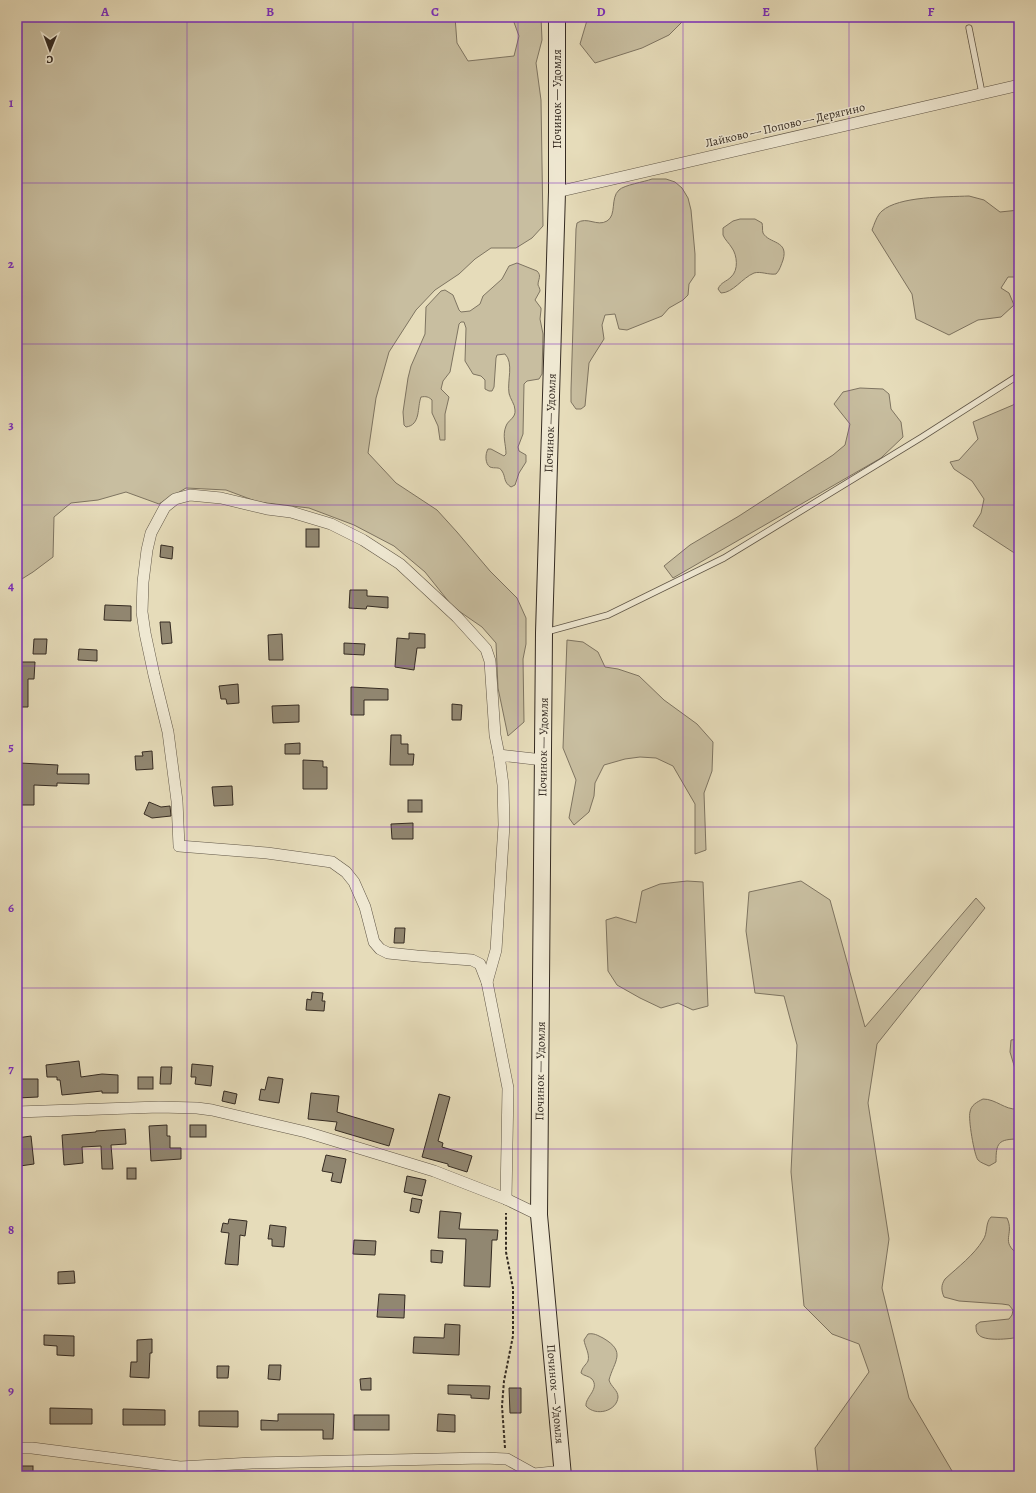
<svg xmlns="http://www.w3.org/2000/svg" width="1036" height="1493" viewBox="0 0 1036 1493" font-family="Alegreya,serif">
	<rect width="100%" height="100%" fill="#e6dcba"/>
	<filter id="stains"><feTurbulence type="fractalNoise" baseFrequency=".005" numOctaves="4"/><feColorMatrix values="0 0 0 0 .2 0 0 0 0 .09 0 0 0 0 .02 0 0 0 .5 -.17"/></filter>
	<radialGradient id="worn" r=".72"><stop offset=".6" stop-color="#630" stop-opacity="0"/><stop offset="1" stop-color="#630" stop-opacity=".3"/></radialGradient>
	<!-- green -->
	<g fill="#c8bea0" stroke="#7e7461">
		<polygon points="17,17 455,17 457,43 468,61 514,56 519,36 512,17 541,17 542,40 536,63 541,100 543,226 532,238 516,248 491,248 475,259 459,274 435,290 416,310 389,352 376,398 368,453 396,483 437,510 457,532 490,571 517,598 526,618 526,644 523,659 524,722 508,736 498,688 496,643 482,627 453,607 425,572 394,546 354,525 309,508 258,502 226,490 186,488 159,504 126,492 98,500 71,503 54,517 53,557 33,572 17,582"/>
		<polygon points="588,17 687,17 669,35 642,48 595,63 580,44"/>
		<path d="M652 179H666L675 182 682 188 688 198 691 210 695 254V275L689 284 688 295 683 300 669 308 662 316 627 330 619 329 615 314 605 315 602 325 604 339 592 358 589 363 585 406 581 409H576L571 402V390L576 229 577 223C587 216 597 227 607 221 617 215 610 198 619 190 624 185 644 182 652 179Z"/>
		<path d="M969 196 984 200 1000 212 1019 210V277H1008L1001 288 1009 293 1014 305 1001 317 978 320 949 335 916 319 912 294 872 230C874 225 877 215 882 211 899 196 946 197 969 196Z"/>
		<path d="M740 219H755L762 223C763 226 762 230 763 233 769 244 789 240 783 260 781 265 780 270 776 274 768 275 761 271 754 273 742 278 733 293 721 293L718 289C721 282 726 282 731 277 739 270 737 255 732 248 729 243 725 240 723 235V228L733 221Z"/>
		<path d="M517 263 537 271C542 276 538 279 538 285 539 287 540 289 540 291L535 300 541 308V310L540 319 543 334 542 374 539 379 527 381 524 384 523 434 518 447 519 451 526 455V462L519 473 515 485 511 487C503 482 506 477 502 471 499 466 495 469 490 467 485 464 485 454 488 449H491L504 456 506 454C506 444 502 436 506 426 508 420 516 418 515 410 515 404 510 399 509 393 507 381 514 363 505 354L497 355 496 358 494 387 492 391H489L485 389V380L481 376 473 374 465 361 466 328 464 322H461L459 324 450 372 443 381 441 389 449 397 445 414V440H440L438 426 432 413V400C429 397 426 396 421 397 417 407 421 425 406 427L404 425 403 412 408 378 411 366 425 334 426 307 441 291 445 290 453 295 459 310 461 312 470 311 480 304 483 296 502 279 509 266Z"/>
		<polygon points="860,388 883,389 889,394 891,409 901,422 903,437 881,458 673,578 664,566 690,545 739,516 833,455 845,445 850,424 834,404 843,392"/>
		<polygon points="1019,400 1019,556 973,526 981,513 984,499 972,481 954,469 950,462 959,460 978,439 973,422 1013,405"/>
		<polygon points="567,640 583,642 598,652 605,667 618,669 639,676 664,700 697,724 713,742 712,771 704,793 706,850 695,854 695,804 673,766 656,758 640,757 625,759 604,765 595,783 594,796 589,812 574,825 569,818 576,780 563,748"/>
		<polygon points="687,881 703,882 708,1006 693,1010 678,1003 661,1008 640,998 617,985 608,971 606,920 616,917 636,923 642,891 660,884"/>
		<polygon points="801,881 830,900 865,1027 976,898 985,908 877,1044 868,1103 889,1239 882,1288 909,1398 955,1476 818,1476 815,1448 869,1372 859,1344 832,1334 804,1306 791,1172 797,1045 784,996 755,993 746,931 749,892"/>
		<polygon points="1018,1039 1019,1040 1019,1088 1016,1072 1010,1052 1011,1040"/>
		<path d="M983 1099C996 1099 1005 1110 1017 1109L1019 1106V1139C998 1139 996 1143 996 1162L989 1166C985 1164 981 1163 978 1160 974 1155 968 1118 970 1112 971 1105 977 1102 983 1099Z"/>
		<path d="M991 1217 1007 1218C1015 1235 999 1241 1019 1255V1337C1011 1339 983 1342 978 1334 976 1332 976 1328 976 1325L980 1322 1009 1319 1012 1315 1013 1310 1009 1305 1002 1304 959 1301 944 1297C941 1290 941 1285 945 1279 958 1267 974 1255 983 1240 988 1233 985 1223 991 1217Z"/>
		<path d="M588 1334C594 1333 597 1335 603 1338 627 1352 614 1361 609 1380 611 1387 618 1390 618 1397 617 1411 596 1417 586 1406 585 1397 600 1389 592 1379 589 1376 584 1376 581 1373 582 1367 586 1365 588 1361 590 1354 585 1347 584 1340Z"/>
	</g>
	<!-- building -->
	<g fill="#918771" stroke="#352b22">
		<rect x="306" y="529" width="13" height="18"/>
		<polygon points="161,545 173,547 172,559 160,557"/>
		<polygon points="350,590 367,590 367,596 388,597 388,608 367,606 366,609 349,608"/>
		<polygon points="105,605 131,606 131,621 104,620"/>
		<polygon points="160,622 170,622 172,643 162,644"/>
		<polygon points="409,633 425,634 425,648 417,648 414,670 395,667 397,638 409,639"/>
		<polygon points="282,634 283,660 269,660 268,635"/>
		<polygon points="34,639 47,639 46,654 33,654"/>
		<polygon points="344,643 365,644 364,655 344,654"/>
		<polygon points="79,649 97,650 97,661 78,660"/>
		<polygon points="17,662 35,662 34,679 28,679 28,707 18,707"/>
		<polygon points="238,684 239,703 227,704 226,699 221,699 219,686"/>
		<polygon points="351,687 388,689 388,700 364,700 364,715 351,715"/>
		<polygon points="452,704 462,705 461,720 452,720"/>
		<polygon points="299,705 299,722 273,723 272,706"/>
		<polygon points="391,735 401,735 401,744 408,744 408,754 414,754 413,765 390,765"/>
		<polygon points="300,743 300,754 285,754 285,744"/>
		<polygon points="152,751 153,769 136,770 135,756 143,756 142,752"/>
		<polygon points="303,760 323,761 323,767 327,767 327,789 303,789"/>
		<polygon points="20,763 58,765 57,774 89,774 89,784 57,783 57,786 34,785 34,805 19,805 18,768 20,768"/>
		<polygon points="232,786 233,805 214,806 212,787"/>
		<rect x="408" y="800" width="14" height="12"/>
		<polygon points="149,802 161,807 170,806 171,816 152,818 144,814"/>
		<polygon points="413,823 413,839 392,839 391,824"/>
		<polygon points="395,928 405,928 404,943 394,943"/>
		<polygon points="312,992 323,993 322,1001 325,1001 324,1011 306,1010 307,999 311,1000"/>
		<polygon points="79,1061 81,1077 102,1074 118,1075 118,1093 102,1093 102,1091 62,1095 60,1080 57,1080 57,1077 47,1077 46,1065"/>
		<polygon points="192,1064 213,1066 211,1086 195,1084 196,1077 191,1077"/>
		<polygon points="161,1067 172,1067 171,1084 160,1084"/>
		<rect x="138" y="1077" width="15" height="12"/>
		<polygon points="268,1077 283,1079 279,1103 259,1100 261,1089 265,1090"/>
		<polygon points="17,1079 38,1079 38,1097 17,1098"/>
		<polygon points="224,1091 237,1094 235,1104 222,1101"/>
		<polygon points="311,1093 339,1096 337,1112 394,1129 389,1146 335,1130 337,1122 308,1119"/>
		<polygon points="439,1094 450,1097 438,1141 443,1143 442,1147 472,1156 467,1172 448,1166 448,1164 422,1157"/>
		<polygon points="167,1125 167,1136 170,1136 170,1148 181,1148 181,1159 151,1161 149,1126"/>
		<rect x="190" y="1125" width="16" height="12"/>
		<polygon points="125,1129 126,1144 111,1145 113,1169 102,1169 101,1146 82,1147 83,1163 64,1165 62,1135 96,1132 96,1131"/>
		<polygon points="31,1136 34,1164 20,1166 19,1153 17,1153 17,1138"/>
		<polygon points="326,1155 346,1159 341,1183 331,1181 333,1173 322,1171"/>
		<rect x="127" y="1168" width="9" height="11"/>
		<polygon points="407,1176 426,1180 422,1196 404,1192"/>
		<polygon points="412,1198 422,1200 419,1213 410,1211"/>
		<polygon points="440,1211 461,1213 459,1229 498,1230 497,1240 492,1240 490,1287 464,1286 466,1239 438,1238"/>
		<polygon points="229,1219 247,1221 245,1236 240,1235 238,1265 225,1264 229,1233 221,1232 223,1223 228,1224"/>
		<polygon points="270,1225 286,1227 284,1247 272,1246 272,1239 268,1239"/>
		<polygon points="354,1240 376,1241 375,1255 353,1254"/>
		<polygon points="431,1250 443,1251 442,1263 431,1262"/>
		<polygon points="74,1271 75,1283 58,1284 58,1272"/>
		<polygon points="379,1294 405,1295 404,1318 377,1317"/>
		<polygon points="445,1324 460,1325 459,1355 413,1353 414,1337 444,1338"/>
		<polygon points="44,1335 74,1336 74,1356 57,1355 57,1346 44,1345"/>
		<polygon points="152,1339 152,1353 150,1353 149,1378 130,1377 131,1362 137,1362 137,1340"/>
		<polygon points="269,1365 281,1365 280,1380 268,1379"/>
		<polygon points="217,1366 229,1366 228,1378 217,1378"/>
		<polygon points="371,1378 371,1390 361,1390 360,1379"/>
		<polygon points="448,1385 490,1386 489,1399 471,1398 471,1395 448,1394"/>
		<polygon points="509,1388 521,1388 521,1413 510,1413"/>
		<polygon points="50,1408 92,1409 92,1424 50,1424"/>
		<polygon points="123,1409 165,1410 165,1425 123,1425"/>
		<polygon points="199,1411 238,1411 238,1427 199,1426"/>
		<polygon points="278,1414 334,1414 333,1439 323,1439 323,1430 261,1430 261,1420 278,1421"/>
		<polygon points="438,1414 455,1415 455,1432 437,1431"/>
		<rect x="354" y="1415" width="35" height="15"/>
		<rect x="17" y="1466" width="16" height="10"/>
	</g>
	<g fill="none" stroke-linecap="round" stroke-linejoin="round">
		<!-- service casing -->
		<g stroke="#615748" stroke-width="7">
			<g id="service">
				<polyline points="969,28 982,93"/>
				<polyline points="546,632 608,615 724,558 922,437 1019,375"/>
			</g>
		</g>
		<!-- minor casing -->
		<g stroke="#615748" stroke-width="12">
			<g id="minor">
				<polyline points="557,192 1019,85"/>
				<polyline points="487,982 480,964 472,960 417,956 388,953 380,949 374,942 365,907 354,882 346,872 332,862 267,853 179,846 177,801 168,732 154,675 145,633 142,612 143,582 147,550 151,533 165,507 175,499 190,495 221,498 267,509 291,512 331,524 363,540 400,564 457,617 486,649 490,661 495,735 499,755"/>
				<polyline points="17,1112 159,1107 197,1108 212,1110 306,1132 434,1171 506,1199 508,1088 487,982 496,950 504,825 503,785 499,755 543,760"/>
				<polyline points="506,1199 539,1215"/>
				<polyline points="17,1448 32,1448 180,1467 252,1463 484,1458 507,1459 534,1474 563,1471"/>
			</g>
		</g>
		<!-- secondary casing -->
		<g stroke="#352b22" stroke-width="18">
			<g id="secondary">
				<path id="s1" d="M557 17V192L544 633 539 1215 563 1476"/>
			</g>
		</g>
		<!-- path -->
		<polyline stroke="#352b22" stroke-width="2" stroke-dasharray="3 2" stroke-linecap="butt" points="505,1448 502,1406 504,1381 513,1336 513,1288 506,1252 506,1213"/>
		<!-- service -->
		<use href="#service" stroke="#efe8d2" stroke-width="5.5"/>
		<!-- minor -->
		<use href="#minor" stroke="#efe8d2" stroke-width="11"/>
		<!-- secondary -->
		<use href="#secondary" stroke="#efe8d2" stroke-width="16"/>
	</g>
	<!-- grid -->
	<path fill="none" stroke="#7b2cbf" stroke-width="1" stroke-opacity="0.55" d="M187 17V1476M353 17V1476M518 17V1476M683 17V1476M849 17V1476M17 183H1019M17 344H1019M17 505H1019M17 666H1019M17 827H1019M17 988H1019M17 1149H1019M17 1310H1019"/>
	<g text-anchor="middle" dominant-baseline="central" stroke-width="3" stroke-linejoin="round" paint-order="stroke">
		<!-- street labels -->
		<g font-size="12" fill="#352b22" stroke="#efe8d2">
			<text transform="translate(557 99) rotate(-90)">Починок — Удомля</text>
			<text transform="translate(785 125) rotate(-13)">Лайково — Попово — Дерягино</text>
			<text transform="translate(550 423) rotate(-88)">Починок — Удомля</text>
			<text transform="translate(543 747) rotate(-89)">Починок — Удомля</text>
			<text transform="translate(540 1071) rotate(-89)">Починок — Удомля</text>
			<text stroke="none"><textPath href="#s1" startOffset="1378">Починок — Удомля</textPath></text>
		</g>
	</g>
	<!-- margin -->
	<rect width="1036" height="1493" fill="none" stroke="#e6dcba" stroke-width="44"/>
	<!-- north arrow -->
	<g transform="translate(50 50) rotate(181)" stroke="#efe8d2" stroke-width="3" paint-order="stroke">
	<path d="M0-3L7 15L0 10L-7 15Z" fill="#352b22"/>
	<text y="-6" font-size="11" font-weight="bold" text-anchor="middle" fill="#352b22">С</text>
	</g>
	<rect x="22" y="22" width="992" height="1449" fill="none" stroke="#7b2cbf" stroke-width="1.5"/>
	<g font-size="13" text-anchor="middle" font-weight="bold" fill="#7b2cbf">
		<text x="105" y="16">A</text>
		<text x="270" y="16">B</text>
		<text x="435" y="16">C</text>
		<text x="601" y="16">D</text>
		<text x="766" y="16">E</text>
		<text x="931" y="16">F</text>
		<text x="11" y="107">1</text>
		<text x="11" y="268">2</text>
		<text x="11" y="429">3</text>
		<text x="11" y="590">4</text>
		<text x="11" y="751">5</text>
		<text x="11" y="912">6</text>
		<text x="11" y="1073">7</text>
		<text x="11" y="1234">8</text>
		<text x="11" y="1395">9</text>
	</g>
	<rect width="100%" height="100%" filter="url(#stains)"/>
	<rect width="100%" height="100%" fill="url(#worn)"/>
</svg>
